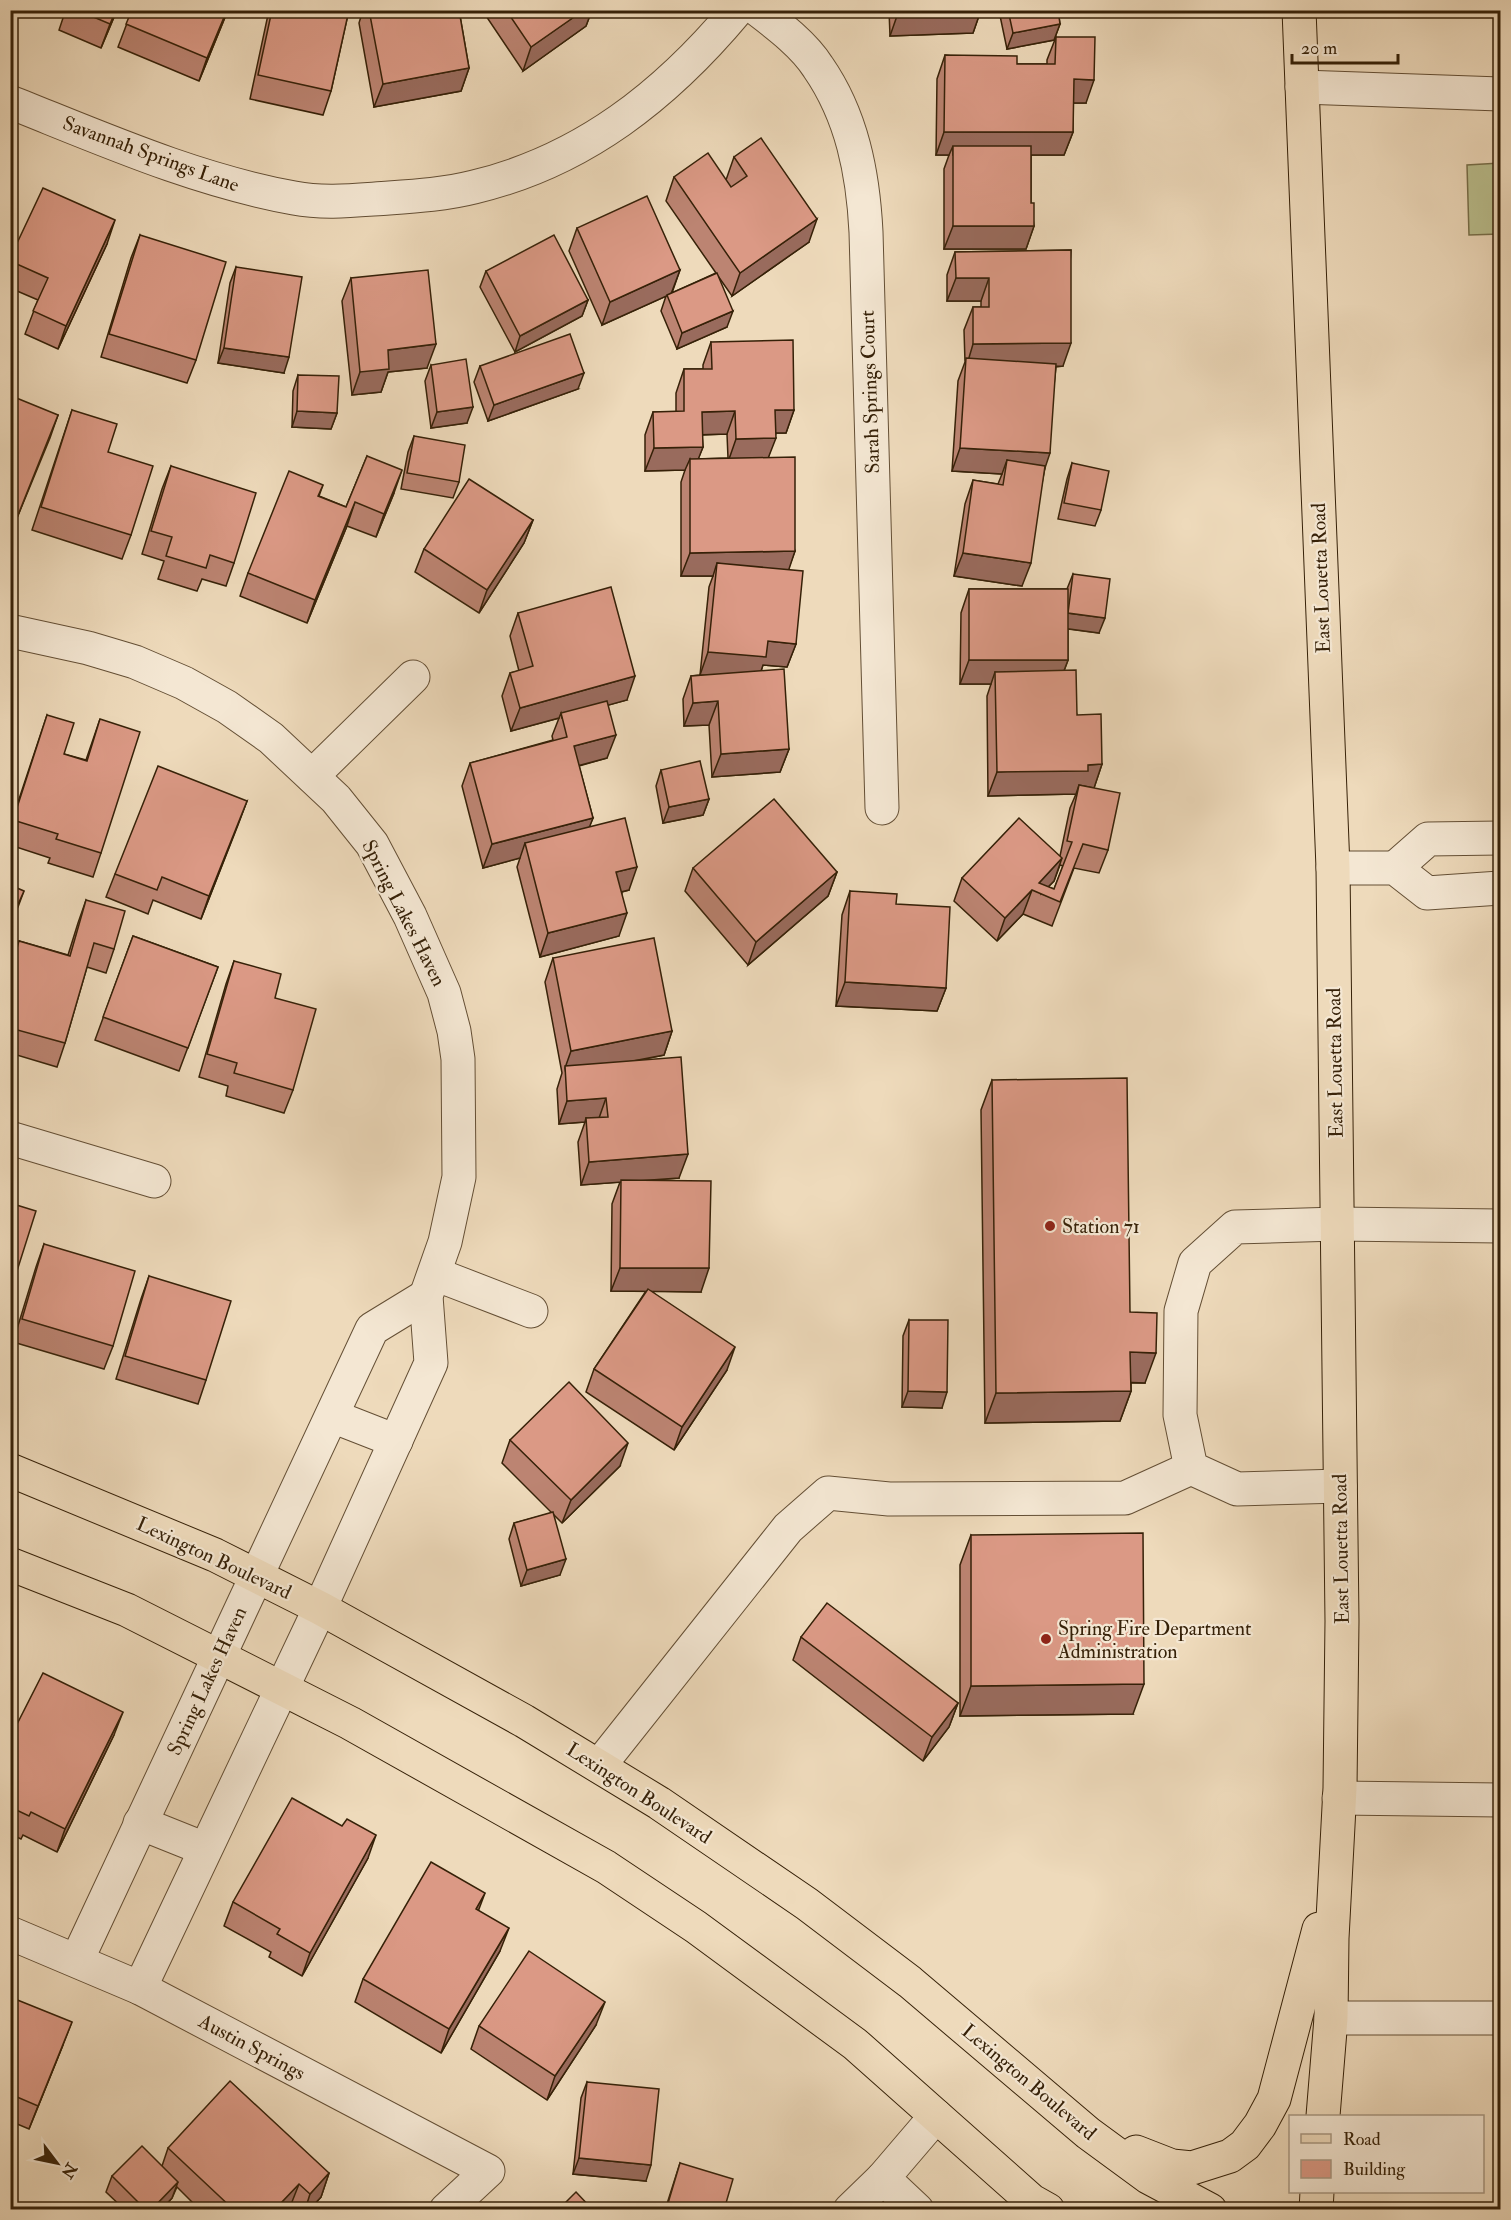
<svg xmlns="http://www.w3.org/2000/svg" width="1511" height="2220" viewBox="0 0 1511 2220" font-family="'IM FELL Double Pica',serif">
	<rect width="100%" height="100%" fill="#eedabb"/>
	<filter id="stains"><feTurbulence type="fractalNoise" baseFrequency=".00333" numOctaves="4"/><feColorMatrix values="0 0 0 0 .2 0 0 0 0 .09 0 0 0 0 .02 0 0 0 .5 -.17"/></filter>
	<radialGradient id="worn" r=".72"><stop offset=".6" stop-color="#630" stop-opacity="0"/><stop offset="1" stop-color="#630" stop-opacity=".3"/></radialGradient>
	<!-- green -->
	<polygon fill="#babf8e" stroke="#78704b" stroke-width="1.5" points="1500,163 1500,234 1469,235 1467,165"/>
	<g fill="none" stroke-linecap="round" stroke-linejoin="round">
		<!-- minor casing -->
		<g stroke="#644f35" stroke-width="35">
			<g id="minor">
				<path d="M758 10C779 26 804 45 818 67 852 116 863 173 866 232L882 808"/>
				<polyline points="1302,87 1500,94"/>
				<path d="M10 102C103 139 195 180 294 198 325 204 357 200 389 198 418 196 446 194 474 187 583 161 666 95 737 10"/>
				<polyline points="10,631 88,648 135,662 184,683 227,707 271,738 336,799 372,844 410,916 444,993 454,1031 458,1059 459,1177 445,1242 426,1296 431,1363 320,1608 140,1988"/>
				<polyline points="312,776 413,677"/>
				<polyline points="1333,868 1395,868 1427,893 1500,888"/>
				<polyline points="1395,868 1428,839 1500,838"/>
				<polyline points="10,1138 154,1181"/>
				<polyline points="435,1274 531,1311"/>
				<polyline points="332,1416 396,1441"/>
				<polyline points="1340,1486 1237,1489 1191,1468 1180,1415 1181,1311 1195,1263 1235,1227 1337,1224 1500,1226"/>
				<polyline points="599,1766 788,1528 828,1493 889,1499 1125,1498 1191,1468"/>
				<polyline points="1339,1798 1500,1800"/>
				<polyline points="140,1823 205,1849"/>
				<polyline points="10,1933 140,1988 488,2171 446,2210"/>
				<polyline points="77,1960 372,1329 426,1296"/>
				<polyline points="1331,2018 1500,2018"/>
				<polyline points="850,2210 883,2178"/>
				<polyline points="917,2210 883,2178 936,2116"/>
			</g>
		</g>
		<!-- major casing -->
		<g stroke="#362108" stroke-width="35">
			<g id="major">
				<polyline points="1299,10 1333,868 1342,1621 1340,1788 1332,1938 1331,2018 1323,2116"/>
				<polyline points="10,1470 215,1555 320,1608 524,1721 659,1803 807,1904 910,1982 1088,2133 1148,2177 1210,2210"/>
				<polyline points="10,1564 127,1610 350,1723 606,1867 696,1927 855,2044 1032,2201 1048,2210"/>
				<polyline points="1136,2152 1172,2166 1192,2168 1230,2156 1245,2145 1260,2125 1274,2099 1319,1929"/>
				<polyline points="1316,2210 1317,2192"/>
			</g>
		</g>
		<!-- minor -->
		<use href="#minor" stroke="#f4e7d3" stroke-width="33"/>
		<!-- major -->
		<use href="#major" stroke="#eedabb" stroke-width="33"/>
	</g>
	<!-- wall -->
	<g fill="#bc8472" stroke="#362108" stroke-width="1.5" fill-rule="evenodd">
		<polygon points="55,10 117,10 101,48 59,30 64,15"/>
		<polygon points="132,10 228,10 199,81 118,47"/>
		<polygon points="269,10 349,10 331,91 323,115 250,99"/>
		<polygon points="363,10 459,10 469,68 461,91 374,107 359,23"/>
		<polygon points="482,10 592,10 586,26 523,71"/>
		<polygon points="889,10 981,10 973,33 890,36"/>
		<polygon points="1058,10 1060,24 1054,40 1007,49 999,11"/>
		<polygon points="1056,37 1086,103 1073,103 1073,132 1064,155 1031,155 1031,203 1034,226 1026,249 944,249 944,169 949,155 936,155 937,79 945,55 1017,64 1047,64 1047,60"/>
		<polygon points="734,157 809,242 732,296 718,276 727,327 677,349 661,311 666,296 602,325 569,251 577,228 680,270 672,293 716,273 666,201 674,177 726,180"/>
		<polygon points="140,235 196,360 187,383 101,357 131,258"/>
		<polygon points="107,244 58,349 25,334 38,300 10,288 10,258"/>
		<polygon points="1071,250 1063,366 1056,367 1045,468 1022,586 954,576 965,504 973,480 998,484 1002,474 952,471 958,381 965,362 964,330 973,307 981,307 981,301 947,301 947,275 955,252"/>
		<polygon points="236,267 284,373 218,363 230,283"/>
		<polygon points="486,271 588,300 582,316 515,352 480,287"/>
		<polygon points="351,278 427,368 388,372 381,392 352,395 342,301"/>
		<path d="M711 342 794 410 786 433H776L768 458 795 551 788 570 796 644 787 667 763 665 761 671 789 749 780 772 712 777 709 725 684 726 683 699 691 676 700 675 709 587 713 576H681V482L685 470 645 471V435L653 412H676V393L684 369H703V365ZM727 434 728 458 698 459 703 447 702 435Z"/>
		<polygon points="431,365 467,423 431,428 425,381"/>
		<polygon points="480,366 578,389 488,421 474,382"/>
		<polygon points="298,375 337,413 331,429 292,427 293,391"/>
		<polygon points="10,406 58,415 10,535"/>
		<polygon points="72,410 108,452 131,535 122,559 32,530"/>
		<polygon points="414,436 459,482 453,498 401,489 408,452"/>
		<polygon points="367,456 394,493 376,537 347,526 307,623 240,596 248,573 323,485 319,496 346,507"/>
		<polygon points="1072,463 1101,510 1095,526 1058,519 1067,479"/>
		<polygon points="171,466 234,563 226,586 202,579 197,591 158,579 164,561 142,554 162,489"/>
		<polygon points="533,520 524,543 479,613 415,572 424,549"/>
		<path d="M1073 574 1099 633 1068 629V660L1064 671 1077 715 1102 764 1094 788 1108 850 1099 873 1074 868 1052 926 1023 914 997 941 954 901 962 878 1060 856 1070 808 1076 794 988 796 987 696 991 684H960L961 613 969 589H1067ZM1060 865 1063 866 1054 889 1048 887 1054 881Z"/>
		<polygon points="518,613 627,700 608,705 607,758 579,766 593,818 589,827 629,890 622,892 619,936 540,957 517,867 520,858 483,868 462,786 470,763 553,740 552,736 559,718 511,731 502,696 510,673 519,671 510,636"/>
		<polygon points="47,715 64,754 86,760 100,719 101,853 93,877 48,863 50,858 10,845 10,826"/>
		<polygon points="661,770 709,799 703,815 663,823 656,786"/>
		<polygon points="247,801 201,919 153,900 148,914 106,897 115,874"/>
		<polygon points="693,868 837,872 828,896 748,965 685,891"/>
		<polygon points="850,891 946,988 937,1011 836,1006 842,915"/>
		<polygon points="86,900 114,949 106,973 87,967 65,1043 57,1067 10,1053 10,966 19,941 68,955 78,923"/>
		<polygon points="133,936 218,967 179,1071 95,1040"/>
		<polygon points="553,958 672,1031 664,1055 634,1061 679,1178 640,1181 701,1292 652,1291 727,1370 674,1450 586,1392 594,1369 646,1291 611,1291 612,1204 620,1182 581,1185 578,1142 585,1122 559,1124 557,1089 562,1073 545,982"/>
		<polygon points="234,961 275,998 293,1090 284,1113 226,1096 228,1086 199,1077 226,984"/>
		<polygon points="992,1080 1130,1312 1145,1383 1131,1383 1131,1391 1120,1421 985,1423 981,1110"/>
		<polygon points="44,1244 113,1346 104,1369 13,1342 36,1267"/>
		<polygon points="149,1276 206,1380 198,1404 116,1379 141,1299"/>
		<polygon points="909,1320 942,1408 902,1407 903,1336"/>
		<polygon points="510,1440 620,1466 562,1523 554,1515 560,1575 521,1586 509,1539 514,1523 552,1513 502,1463"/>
		<polygon points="971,1535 1133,1714 960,1716 960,1565"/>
		<polygon points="801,1637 958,1703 949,1727 923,1761 793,1660"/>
		<polygon points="114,1735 57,1852 23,1835 21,1839 10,1834 10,1738"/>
		<polygon points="342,1826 368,1858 302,1976 269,1957 271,1952 224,1926 233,1902"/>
		<polygon points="479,1911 500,1951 441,2053 355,2002 363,1979"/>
		<polygon points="10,1997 63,2045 29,2129 10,2121"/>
		<polygon points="596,2025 547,2100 471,2049 479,2026"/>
		<polygon points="587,2082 646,2181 573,2174 581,2098"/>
		<polygon points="168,2148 329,2173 321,2197 309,2210 293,2210 290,2207 288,2210 200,2210 177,2187 172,2198 161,2210 125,2210 106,2192 112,2176 162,2166"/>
		<polygon points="680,2163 724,2210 665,2210"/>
	</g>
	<!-- shaded-wall -->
	<g fill="#996b5d" stroke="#362108" stroke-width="1.5">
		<polygon points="116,10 117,10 101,48 110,24"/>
		<polygon points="227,10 228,10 199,81 207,58"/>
		<polygon points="584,10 592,10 586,26 523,71 531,47"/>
		<polygon points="958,10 981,10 973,33 890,36 898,13"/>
		<polygon points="1060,24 1054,40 1007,49 1013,33"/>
		<polygon points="469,68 461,91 374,107 383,84"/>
		<polygon points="1074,79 1094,80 1086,103 1065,103"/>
		<polygon points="944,132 1073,132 1064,155 953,155 953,146 949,155 936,155"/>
		<polygon points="817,219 809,242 732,296 740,273"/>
		<polygon points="115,220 107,244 58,349 66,326"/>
		<polygon points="953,226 1034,226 1026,249 944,249"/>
		<polygon points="680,270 671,294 602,325 610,302"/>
		<polygon points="956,278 989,278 981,301 947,301"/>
		<polygon points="588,300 582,316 515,352 520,336"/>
		<polygon points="733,311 727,327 677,349 682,333"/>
		<polygon points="1071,343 1063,366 966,368 973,344"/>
		<polygon points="436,344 427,368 388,372 381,392 352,395 360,372 388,350"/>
		<polygon points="224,348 289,357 284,373 218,363"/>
		<polygon points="584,373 578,389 488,421 494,405"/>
		<polygon points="473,407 467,423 431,428 437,412"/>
		<polygon points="775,410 794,410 786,433 767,433"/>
		<polygon points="297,411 337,413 331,429 292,427"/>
		<polygon points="735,411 727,434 693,435 702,412"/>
		<polygon points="58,415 50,438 10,535"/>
		<polygon points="776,438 767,461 728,462 736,439"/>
		<polygon points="703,447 694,470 690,459 685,470 645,471 654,448"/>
		<polygon points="960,448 1050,453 1042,477 1007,460 1002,474 952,471"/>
		<polygon points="402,470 394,493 376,537 384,514"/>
		<polygon points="355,502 347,526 307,623 315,600"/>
		<polygon points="533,520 524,543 479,613 487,590"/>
		<polygon points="795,551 787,575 717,563 713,576 681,576 690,553"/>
		<polygon points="963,553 1031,563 1022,586 954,576"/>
		<polygon points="1067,613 1105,618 1099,633 1062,628"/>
		<polygon points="768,641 796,644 787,667 763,665 758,680 700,675 708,652"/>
		<polygon points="969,660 1068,660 1059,684 995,672 991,684 960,684"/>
		<polygon points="635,676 627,700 562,718 561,713 559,718 511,731 520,708"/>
		<polygon points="718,701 709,725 684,726 693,703"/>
		<polygon points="616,735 607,758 566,769 574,746"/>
		<polygon points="789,749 780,772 712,777 721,754"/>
		<polygon points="1102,764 1094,788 1079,785 1076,794 988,796 997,772 1088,765"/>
		<polygon points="709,799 703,815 663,823 669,807"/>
		<polygon points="247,801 238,825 201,919 209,896"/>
		<polygon points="593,818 584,841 525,843 520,858 483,868 492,844"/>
		<polygon points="1062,858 1054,881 1041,894 1039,883"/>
		<polygon points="637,867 629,890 608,895 616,872"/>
		<polygon points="837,872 828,896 748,965 756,942"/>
		<polygon points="1032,890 1023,914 997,941 1005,918"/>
		<polygon points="24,891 18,907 10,924 10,922"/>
		<polygon points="627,913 619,936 540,957 548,933"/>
		<polygon points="845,982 946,988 937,1011 836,1006"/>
		<polygon points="672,1031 664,1055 566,1074 565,1068 571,1051"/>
		<polygon points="606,1098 598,1121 586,1118 585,1122 559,1124 567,1101"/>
		<polygon points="688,1154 679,1178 581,1185 589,1162"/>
		<polygon points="620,1268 709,1268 701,1292 611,1291"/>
		<polygon points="735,1347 727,1370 674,1450 682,1427"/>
		<polygon points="1130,1352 1156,1353 1145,1383 1119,1382"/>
		<polygon points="908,1391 947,1392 942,1408 902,1407"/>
		<polygon points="1131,1391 1120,1421 985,1423 996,1393"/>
		<polygon points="628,1443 620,1466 562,1523 571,1500"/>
		<polygon points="566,1559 560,1575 521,1586 527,1570"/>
		<polygon points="1144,1684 1133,1714 960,1716 971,1686"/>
		<polygon points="958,1703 949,1727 923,1761 932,1737"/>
		<polygon points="123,1712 114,1735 57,1852 65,1829"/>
		<polygon points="376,1835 368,1858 302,1976 310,1953"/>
		<polygon points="485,1893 476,1917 476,1909"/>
		<polygon points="509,1928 500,1951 441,2053 449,2029"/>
		<polygon points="605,2002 596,2025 547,2100 555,2076"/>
		<polygon points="72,2022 63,2045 29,2129 38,2106"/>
		<polygon points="579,2158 651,2165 646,2181 573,2174"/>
		<polygon points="329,2173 321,2197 309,2210 305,2210 310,2194"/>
		<polygon points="178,2182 172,2198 161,2210 151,2210"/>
		<polygon points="299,2184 290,2207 288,2210 276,2210 278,2206"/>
	</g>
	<!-- building -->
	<g fill="#db9985" stroke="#362108" stroke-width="1.5">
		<polygon points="77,10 116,10 110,24"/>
		<polygon points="132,10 227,10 207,58 126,24"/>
		<polygon points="272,10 349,10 331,91 258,75"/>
		<polygon points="369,10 459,10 469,68 383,84"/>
		<polygon points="506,10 584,10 531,47"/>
		<polygon points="898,10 958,10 898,13"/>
		<polygon points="1008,10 1058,10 1060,24 1013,33"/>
		<polygon points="1056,37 1095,37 1094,80 1074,79 1073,132 944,132 945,55 1017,56 1017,64 1055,64"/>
		<polygon points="761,138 817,219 740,273 674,177 708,153 731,187 747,176 734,157"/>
		<polygon points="953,146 1031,146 1031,203 1034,203 1034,226 953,226"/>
		<polygon points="43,188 115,220 66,326 33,311 48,278 10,261 10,258"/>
		<polygon points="647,196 680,270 610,302 577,228"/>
		<polygon points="140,235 226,262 196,360 109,334"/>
		<polygon points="554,235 588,300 520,336 486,271"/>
		<polygon points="1071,250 1071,343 973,344 973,307 989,307 989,278 956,278 955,252"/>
		<polygon points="236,267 302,277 289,357 224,348"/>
		<polygon points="428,270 436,344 388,350 389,369 360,372 351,278"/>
		<polygon points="717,273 733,311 682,333 667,295"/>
		<polygon points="10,302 14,303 10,312"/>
		<polygon points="570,334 584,373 494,405 480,366"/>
		<polygon points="793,340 794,410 775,410 776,438 736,439 735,411 702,412 703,447 654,448 653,412 684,411 684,369 712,369 711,342"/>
		<polygon points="966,358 1056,364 1050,453 960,448"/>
		<polygon points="466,359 473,407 437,412 431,365"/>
		<polygon points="298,375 339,376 337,413 297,411"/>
		<polygon points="14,397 58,415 16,520 10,518 10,406"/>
		<polygon points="72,410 117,424 108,452 153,466 131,535 41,507"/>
		<polygon points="414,436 465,445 459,482 407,473"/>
		<polygon points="367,456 402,470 384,514 355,502 315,600 248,573 289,471 323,485 318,496 346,507"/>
		<polygon points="795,457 795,551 690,553 690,459"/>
		<polygon points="1007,460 1045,466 1031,563 963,553 973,480 1003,485"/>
		<polygon points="1072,463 1109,471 1101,510 1064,503"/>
		<polygon points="171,466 256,493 234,563 210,555 206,568 166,556 172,537 151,531"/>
		<polygon points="469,479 533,520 487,590 424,549"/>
		<polygon points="717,563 803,571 796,644 768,641 766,657 708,652"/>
		<polygon points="1073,574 1110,579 1105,618 1068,613"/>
		<polygon points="611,587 635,676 520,708 510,673 533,666 518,613"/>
		<rect x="969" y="589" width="99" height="71"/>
		<polygon points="784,669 789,749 721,754 718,701 693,703 691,676"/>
		<polygon points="1076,670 1077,715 1101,714 1102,764 1088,765 1088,771 997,772 995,672"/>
		<polygon points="607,701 616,735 574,746 593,818 492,844 470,763 567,737 561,713"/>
		<polygon points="47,715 74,723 64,754 87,761 100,719 140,732 101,853 56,839 58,834 13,820"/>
		<polygon points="700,761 709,799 669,807 661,770"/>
		<polygon points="158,766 247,801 209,896 162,877 157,890 115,874"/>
		<polygon points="1079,785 1120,793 1108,850 1083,844 1060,902 1032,890 1005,918 962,878 1019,818 1062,858 1039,883 1054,889 1072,842 1067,841"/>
		<polygon points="774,799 837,872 756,942 693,868"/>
		<polygon points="625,818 637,867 616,872 627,913 548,933 525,843"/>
		<polygon points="10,885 24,891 10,922"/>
		<polygon points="850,891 897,894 896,904 950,907 946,988 845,982"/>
		<polygon points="86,900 125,911 114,949 94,943 65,1043 10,1028 10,973 19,941 70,956"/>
		<polygon points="133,936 218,967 188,1048 103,1017"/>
		<polygon points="654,938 672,1031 571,1051 553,958"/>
		<polygon points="234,961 281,974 275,998 316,1009 293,1090 234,1073 237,1063 207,1054"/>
		<polygon points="681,1057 688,1154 589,1162 586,1118 608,1117 606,1098 567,1101 565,1066"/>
		<polygon points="1127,1078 1130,1312 1157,1313 1156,1353 1130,1352 1131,1391 996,1393 992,1080"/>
		<polygon points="621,1180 711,1181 709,1268 620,1268"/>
		<polygon points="10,1203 36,1211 10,1293"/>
		<polygon points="44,1244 135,1271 113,1346 22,1319"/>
		<polygon points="149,1276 231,1301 206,1380 125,1356"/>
		<polygon points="648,1289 735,1347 682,1427 594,1369"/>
		<polygon points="909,1320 948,1320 947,1392 908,1391"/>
		<polygon points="569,1382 628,1443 571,1500 510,1440"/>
		<polygon points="553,1512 566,1559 527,1570 514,1523"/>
		<polygon points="1143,1533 1144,1684 971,1686 971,1535"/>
		<polygon points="827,1603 958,1703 932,1737 801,1637"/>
		<polygon points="10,1659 17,1662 10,1676"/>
		<polygon points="43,1673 123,1712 65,1829 31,1812 29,1816 10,1807 10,1738"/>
		<polygon points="292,1798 342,1826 347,1819 376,1835 310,1953 277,1934 280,1929 233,1902"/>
		<polygon points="431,1862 485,1893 476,1909 509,1928 449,2029 363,1979"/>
		<polygon points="529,1951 605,2002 555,2076 479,2026"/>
		<polygon points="10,1997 72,2022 38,2106 10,2094"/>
		<polygon points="230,2081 329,2173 310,2194 299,2184 278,2206 281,2210 234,2210 168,2148"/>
		<polygon points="587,2082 659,2089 651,2165 579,2158"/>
		<polygon points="142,2146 178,2182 151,2210 146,2210 112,2176"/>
		<polygon points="680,2163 733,2179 724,2210 666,2210"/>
		<polygon points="576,2192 593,2210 558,2210"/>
	</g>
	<!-- markers -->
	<g fill="#8f2418" stroke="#f4e7d3" stroke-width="2">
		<circle cx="1050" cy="1226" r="6"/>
		<circle cx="1046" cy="1639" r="6"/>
	</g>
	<g text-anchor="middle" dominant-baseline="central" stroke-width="4.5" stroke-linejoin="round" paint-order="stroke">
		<!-- street labels -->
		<g font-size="20" fill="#362108" stroke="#f4e7d3">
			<text transform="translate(151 154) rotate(20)">Savannah Springs Lane</text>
			<text transform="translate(870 392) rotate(-92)">Sarah Springs Court</text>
			<text transform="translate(1321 578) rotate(-92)">East Louetta Road</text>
			<text transform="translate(404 913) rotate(63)">Spring Lakes Haven</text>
			<text transform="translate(1335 1063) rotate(-91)">East Louetta Road</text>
			<text transform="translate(1341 1549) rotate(-91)">East Louetta Road</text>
			<text transform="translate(214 1558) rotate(25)">Lexington Boulevard</text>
			<text transform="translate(207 1681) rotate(-65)">Spring Lakes Haven</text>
			<text transform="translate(639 1793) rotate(33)">Lexington Boulevard</text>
			<text transform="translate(252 2047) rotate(28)">Austin Springs</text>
			<text transform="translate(1029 2082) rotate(40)">Lexington Boulevard</text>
		</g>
		<!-- poi labels -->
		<g font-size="20" fill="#362108" stroke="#f4e7d3" text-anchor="start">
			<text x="1062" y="1226">Station 71</text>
			<text x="1058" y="1628">Spring Fire Department<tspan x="1058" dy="23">Administration</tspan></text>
		</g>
	</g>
	<!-- margin -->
	<rect width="1511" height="2220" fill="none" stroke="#eedabb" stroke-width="36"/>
	<rect x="12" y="12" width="1487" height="2196" fill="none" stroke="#362108" stroke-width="3"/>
	<rect x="18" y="18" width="1475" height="2184" fill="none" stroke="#362108" stroke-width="1.5"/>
	<!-- legend -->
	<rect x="1289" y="2115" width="195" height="78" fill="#f4e7d3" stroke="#a89882" stroke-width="1.5"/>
	<rect x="1301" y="2134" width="30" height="9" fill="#eedabb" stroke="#a89882" stroke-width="1.5"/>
	<text x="1343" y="2145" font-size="18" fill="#362108">Road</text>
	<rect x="1301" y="2160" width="30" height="18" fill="#db9985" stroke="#a89882" stroke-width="1.5"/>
	<text x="1343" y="2175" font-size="18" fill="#362108">Building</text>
	<!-- north arrow -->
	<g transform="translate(57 2163) rotate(122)" stroke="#f4e7d3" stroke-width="4.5" paint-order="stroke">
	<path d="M0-4.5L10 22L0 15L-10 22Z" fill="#362108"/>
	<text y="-9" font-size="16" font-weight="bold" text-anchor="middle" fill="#362108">N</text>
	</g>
	<!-- scale -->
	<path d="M1292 54v9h106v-9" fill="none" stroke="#362108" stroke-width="3"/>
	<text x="1301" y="54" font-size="18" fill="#362108" stroke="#f4e7d3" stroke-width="4.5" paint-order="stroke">20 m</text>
	<rect width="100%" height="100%" filter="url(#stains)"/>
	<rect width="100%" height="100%" fill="url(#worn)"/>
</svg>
